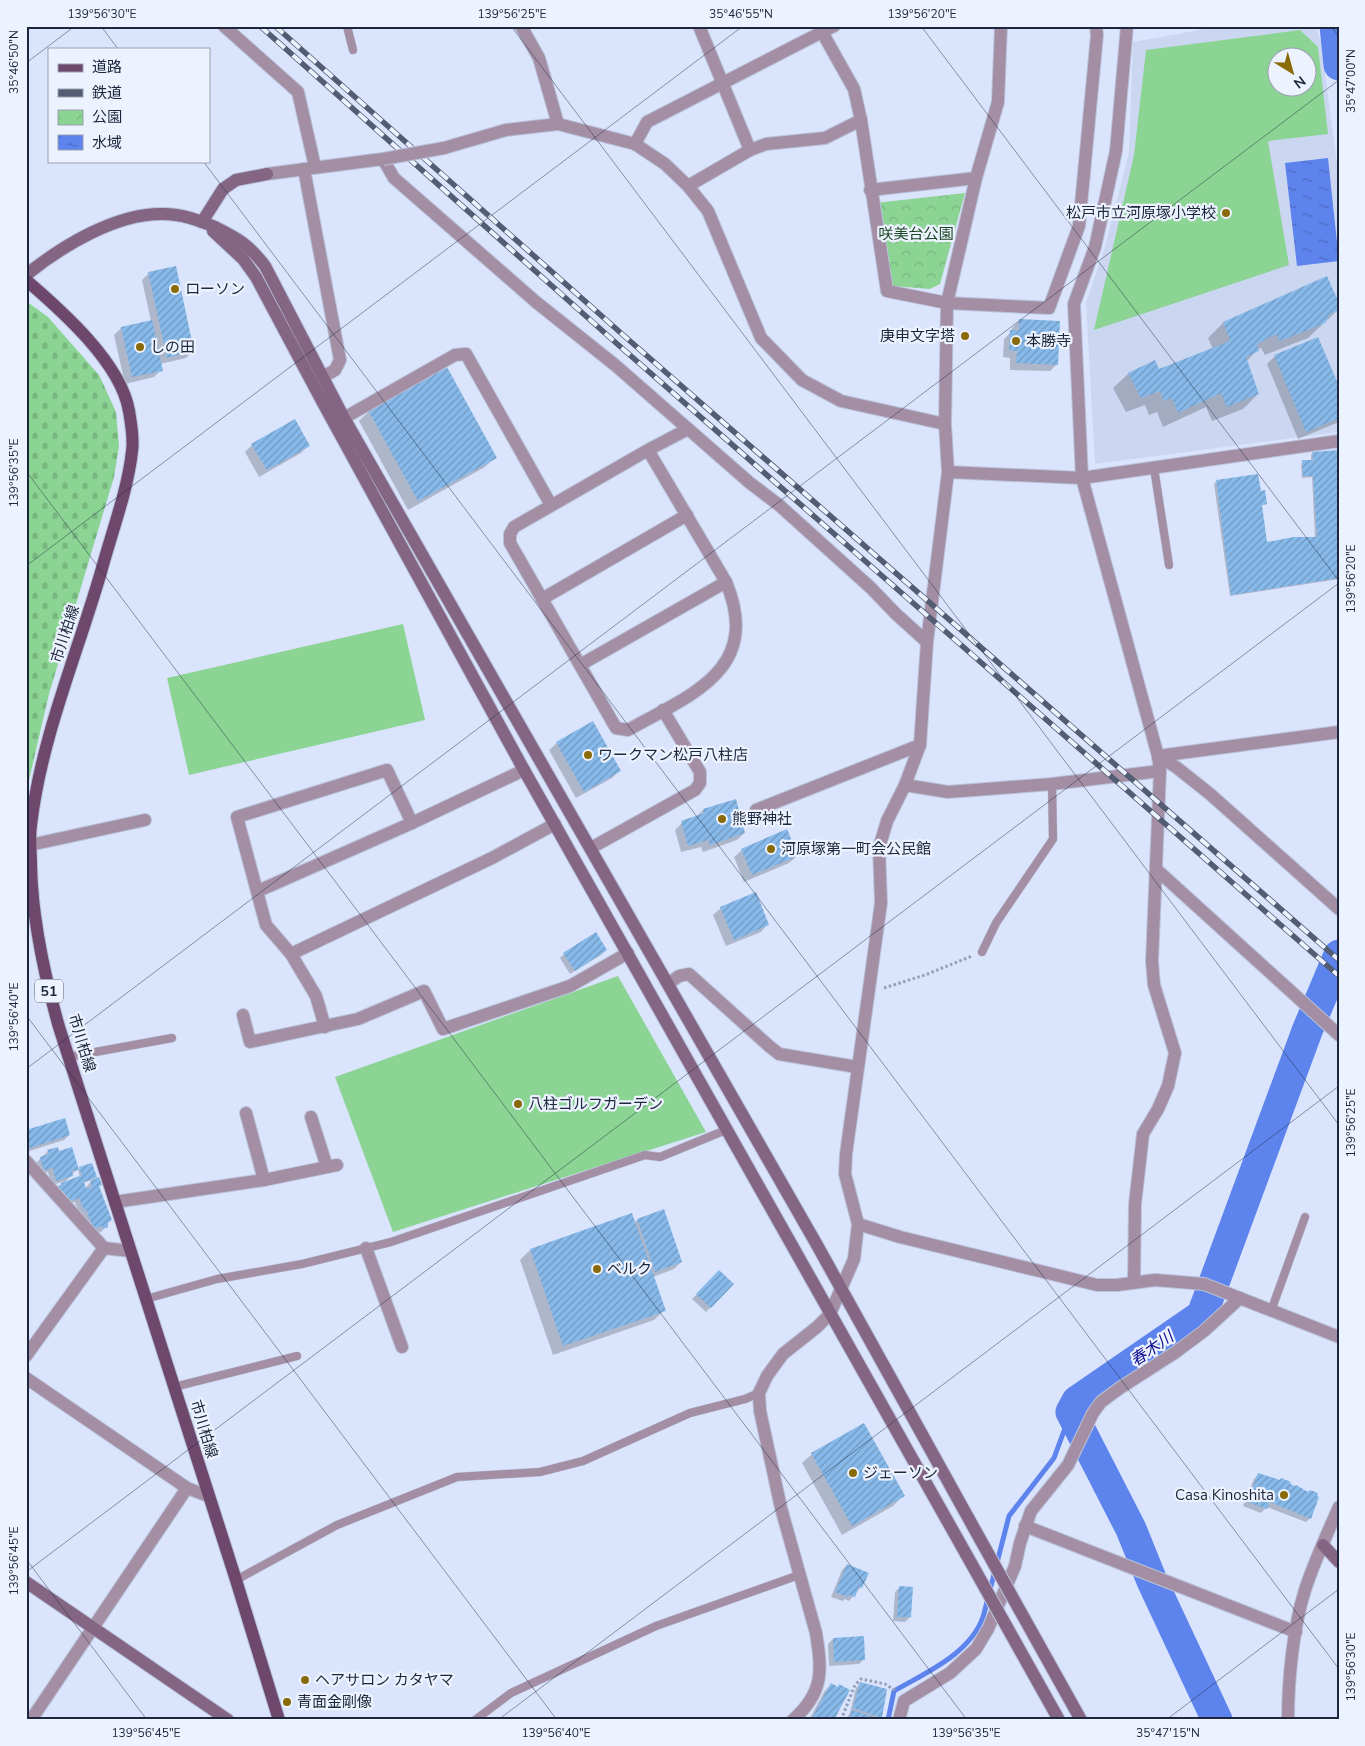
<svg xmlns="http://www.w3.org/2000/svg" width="1365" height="1746" viewBox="0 0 1365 1746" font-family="'Nunito Sans','Noto Sans JP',sans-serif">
	<defs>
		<pattern id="cemetery-stones" width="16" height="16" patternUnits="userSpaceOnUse" patternTransform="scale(1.25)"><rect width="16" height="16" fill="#8cd494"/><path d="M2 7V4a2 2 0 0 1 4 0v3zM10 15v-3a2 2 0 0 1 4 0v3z" fill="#78b680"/></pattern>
		<pattern id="park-crowns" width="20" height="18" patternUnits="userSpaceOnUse" patternTransform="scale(1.25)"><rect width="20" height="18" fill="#8cd494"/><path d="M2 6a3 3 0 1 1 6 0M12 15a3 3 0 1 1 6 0" fill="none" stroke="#78b680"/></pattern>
		<pattern id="water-ripples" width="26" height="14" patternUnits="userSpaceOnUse" patternTransform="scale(1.25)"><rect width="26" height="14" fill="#5d83ed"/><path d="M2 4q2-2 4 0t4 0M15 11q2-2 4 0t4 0" fill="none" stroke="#4c6bc1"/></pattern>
		<pattern id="building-hatch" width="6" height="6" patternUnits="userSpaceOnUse" patternTransform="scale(1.25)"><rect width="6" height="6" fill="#87baea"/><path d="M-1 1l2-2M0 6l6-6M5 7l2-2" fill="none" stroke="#6e97bf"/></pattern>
	</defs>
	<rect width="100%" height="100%" fill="#dae4fd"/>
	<!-- built -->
	<path fill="#cbd6f1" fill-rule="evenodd" d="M1222 26H1316L1321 43 1339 179V432L1095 464 1086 302 1105 247 1129 152 1133 42ZM1278 58H1308V88H1278Z"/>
	<!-- cemetery -->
	<polygon fill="url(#cemetery-stones)" points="26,301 48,317 99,375 116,412 119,446 114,477 49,694 26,793"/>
	<!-- park -->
	<polygon fill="url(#park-crowns)" points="965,193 940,284 930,289 892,286 875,203"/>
	<!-- pitch -->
	<g fill="#8cd494" fill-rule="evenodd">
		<path d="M1300 30 1318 47 1328 134 1268 141 1289 265 1094 330 1134 155 1146 50ZM1278 58H1308V88H1278Z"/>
		<polygon points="403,624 425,720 189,775 167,678"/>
		<polygon points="618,976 706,1132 393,1232 335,1077"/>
	</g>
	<!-- water -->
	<polygon fill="url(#water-ripples)" points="1328,158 1339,261 1297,266 1285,163"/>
	<!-- shadow -->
	<g fill="#0003" fill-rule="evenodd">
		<polygon points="149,273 193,351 186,358 160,364 161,370 154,377 125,384 114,335 121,328 151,321 142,280"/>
		<polygon points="1327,278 1339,309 1308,338 1265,355 1261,348 1258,349 1246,362 1258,394 1243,409 1212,421 1206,407 1163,427 1157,412 1149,415 1145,405 1126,412 1113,388 1128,374 1155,362 1158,371 1213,349 1208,338 1223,323"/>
		<polygon points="1020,320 1057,364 1050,371 1010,370 1010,358 1003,357 1004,339 1012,331 1012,328"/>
		<polygon points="1275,356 1339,389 1339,422 1298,439 1267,364"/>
		<polygon points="446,369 495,457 485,467 408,510 359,421 369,411"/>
		<polygon points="252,445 308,446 301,453 259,477 245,452"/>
		<polygon points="1339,451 1339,579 1230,596 1214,484 1216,482 1257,476 1259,493 1266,504 1261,506 1266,543 1315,538 1312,477 1302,478 1301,464 1303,462 1311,461 1311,455 1313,453"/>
		<polygon points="557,743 619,771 612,778 576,798 549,750"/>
		<polygon points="735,801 744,833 737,840 703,852 701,847 681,852 675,830 682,823 696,817 703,810"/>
		<polygon points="742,850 797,856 789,863 744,882 734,857"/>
		<polygon points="721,908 768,924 761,932 726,946 713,915"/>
		<polygon points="606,950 601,955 570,974 560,958 564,954"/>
		<polygon points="26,1131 69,1135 64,1140 26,1152"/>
		<path d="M48 1151 77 1169 64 1183 80 1177 78 1170 80 1168 96 1177 91 1182 100 1185 98 1187 111 1220 102 1231 98 1233 97 1230 89 1233 81 1212 79 1213 75 1202 65 1205 54 1192 65 1181 52 1185 48 1172 39 1174 36 1163ZM94 1179 85 1188 83 1183Z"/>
		<polygon points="663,1211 681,1262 674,1269 653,1277 664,1310 654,1320 553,1355 520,1260 530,1250 631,1215 634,1223 637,1220"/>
		<polygon points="719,1272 733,1284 706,1312 692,1299"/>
		<polygon points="812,1454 903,1496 893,1506 842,1535 802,1463"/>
		<polygon points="1259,1474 1316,1497 1310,1518 1306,1522 1267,1507 1261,1513 1243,1506 1254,1479"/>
		<polygon points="847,1565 861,1587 849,1601 845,1599 843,1601 831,1597 842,1570"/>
		<polygon points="899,1588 910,1617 905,1622 893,1621 895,1592"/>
		<polygon points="833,1639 864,1659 859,1664 829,1666 828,1644"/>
		<polygon points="831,1684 833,1720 809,1720 824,1692"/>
		<polygon points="860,1684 881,1718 879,1720 845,1720 850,1713 856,1688"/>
	</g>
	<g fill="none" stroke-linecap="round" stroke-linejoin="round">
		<!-- stream -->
		<g stroke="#5d83ed" stroke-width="5">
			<polyline points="990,1590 1009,1516 1054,1458 1071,1412"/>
			<path d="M888 1720 894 1691C925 1673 970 1654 983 1617 985 1611 986 1605 988 1598"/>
		</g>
		<!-- river -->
		<g stroke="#5d83ed" stroke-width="31">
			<polyline points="1335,26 1339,65"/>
			<polyline points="1217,1720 1152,1581 1131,1529 1071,1412 1077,1401 1202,1315 1307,1031 1339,955"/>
		</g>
	</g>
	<!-- building -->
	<g fill="url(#building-hatch)">
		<polygon points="176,266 194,351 167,358 148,272"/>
		<polygon points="1327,276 1339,303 1339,310 1330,314 1325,323 1280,341 1276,334 1257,344 1259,351 1246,357 1259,394 1227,407 1221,393 1178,413 1172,398 1164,401 1160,391 1141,398 1128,373 1155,360 1159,369 1230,341 1223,322"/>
		<polygon points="1019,319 1060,321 1058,365 1016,363 1017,351 1009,350 1010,330 1019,330"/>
		<polygon points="152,320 163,371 132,377 121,327"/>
		<polygon points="1318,337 1339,386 1339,418 1306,432 1274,355"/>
		<polygon points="447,367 497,458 418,501 368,410"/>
		<polygon points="295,419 310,446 267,470 251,444"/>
		<polygon points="1339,450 1339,578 1231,595 1216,480 1258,474 1261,491 1265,490 1267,504 1262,505 1267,542 1294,537 1317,537 1313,476 1303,476 1302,460 1313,460 1312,452"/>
		<polygon points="593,721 621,771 584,792 556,742"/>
		<polygon points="736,799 745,833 710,845 708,840 688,846 681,821 704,813 703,809"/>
		<polygon points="787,829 798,856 752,875 741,849"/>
		<polygon points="756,892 769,925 734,940 720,907"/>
		<polygon points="596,932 607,950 575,971 563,953"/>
		<polygon points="65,1118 70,1135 30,1148 26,1136 26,1130"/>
		<polygon points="58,1147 59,1151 72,1147 79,1170 72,1171 73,1176 56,1181 53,1168 44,1170 40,1157 49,1154 47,1150"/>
		<polygon points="92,1163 97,1177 84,1182 86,1189 92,1187 90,1181 99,1177 102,1185 99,1186 112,1220 108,1222 108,1227 103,1229 102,1226 94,1229 86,1209 84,1210 79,1198 70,1201 58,1186 61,1185 61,1183 82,1175 79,1167"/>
		<polygon points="664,1209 682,1262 655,1272 637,1219"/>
		<polygon points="632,1213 666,1311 563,1346 530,1249"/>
		<polygon points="719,1270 734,1284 711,1308 696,1294"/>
		<polygon points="864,1423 905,1496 852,1526 811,1453"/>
		<polygon points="1258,1473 1280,1480 1281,1478 1291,1482 1290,1484 1295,1486 1296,1485 1308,1492 1310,1490 1318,1493 1317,1496 1319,1497 1311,1519 1270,1502 1267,1509 1247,1502"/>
		<polygon points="847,1564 869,1573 862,1588 859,1587 855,1597 849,1595 848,1597 835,1592"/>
		<polygon points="899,1586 913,1587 911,1617 897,1617"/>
		<polygon points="864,1636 865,1660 834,1662 833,1638"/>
		<polygon points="860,1682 887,1689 882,1718 853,1708"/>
		<polygon points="831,1683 838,1687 839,1684 850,1690 834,1720 811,1720"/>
		<polygon points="852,1710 880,1719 880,1720 849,1720"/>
	</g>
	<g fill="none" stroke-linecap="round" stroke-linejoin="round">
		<!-- lane casing -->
		<g stroke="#b8c2da" stroke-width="9">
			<g id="lane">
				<polyline points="347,26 353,50"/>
				<polyline points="1154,468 1169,565"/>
				<polyline points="982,952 996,923 1053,839 1052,784"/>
				<polyline points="68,1057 172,1038"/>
				<polyline points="146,1299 217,1279 302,1264 391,1242 645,1155 660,1157 726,1130"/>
				<polyline points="1271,1311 1305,1217"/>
				<polyline points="174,1387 297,1356"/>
				<polyline points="236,1580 337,1525 457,1477 540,1472 583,1461 690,1413 745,1399 759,1393"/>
				<polyline points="475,1720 511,1693 656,1626 799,1575"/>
			</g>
		</g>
		<!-- street casing -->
		<g stroke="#b8c2da" stroke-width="14">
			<g id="street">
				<polyline points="224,26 298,92 315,167"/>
				<polyline points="521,26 539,58 558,124"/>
				<polyline points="699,26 750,150"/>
				<polyline points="834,26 822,32 854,89 861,120 887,291 947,303 1049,308 1079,226 1097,35 1096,26"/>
				<polyline points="1127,26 1116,151 1095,247 1074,304 1082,478 1158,756 1160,771 1152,961 1154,985 1175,1053 1168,1086 1158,1109 1143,1134 1135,1204 1134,1282"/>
				<polyline points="635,144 647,122 822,32"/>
				<polyline points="444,148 506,130 558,124 635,144 665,164 688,186 708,211 761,338 802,380 841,401 945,424"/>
				<polyline points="304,169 340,360 335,370 323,377"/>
				<polyline points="267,174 383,159 394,178 536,302 615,365 750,483 779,505 871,588 896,614 927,642"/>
				<polyline points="688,186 750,150 766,144 825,138 861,120"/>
				<polyline points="870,190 976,178"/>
				<polyline points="344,418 455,355 466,354 551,505"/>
				<path d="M648 450 726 582C763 670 690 695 628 730L616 728 510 543V534L514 527 648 450 688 429"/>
				<polyline points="948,472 1082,478 1339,441"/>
				<polyline points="542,599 687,515"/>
				<polyline points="580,665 726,582"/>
				<polyline points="1158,756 1176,767 1210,794 1339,909"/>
				<polyline points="1158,756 1339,732"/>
				<polyline points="905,785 948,792 1052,784 1160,771"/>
				<polyline points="756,810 920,745"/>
				<polyline points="412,823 387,770 237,817 266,925 291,954 492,858 555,824"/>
				<polyline points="30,845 145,820"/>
				<polyline points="591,848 695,790 700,783 700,772 663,710"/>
				<polyline points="1157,870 1339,1035"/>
				<polyline points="258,891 412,823 524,770"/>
				<polyline points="291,954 316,996 325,1027"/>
				<polyline points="668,984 679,976 689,974 769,1046 779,1054 857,1067"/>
				<polyline points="243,1015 250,1042 358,1019 424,991 443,1029 570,986 628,953"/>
				<polyline points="246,1113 264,1180"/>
				<polyline points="311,1117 327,1167"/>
				<polyline points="26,1161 104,1248"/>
				<polyline points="115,1202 264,1180 337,1165"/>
				<polyline points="858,1224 900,1237 1097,1285 1117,1285 1155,1280 1204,1284 1339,1337"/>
				<polyline points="366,1248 402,1347"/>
				<polyline points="26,1356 104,1248 130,1251"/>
				<polyline points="26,1378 187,1488 208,1496"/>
				<polyline points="1025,1526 1296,1632"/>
				<polyline points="31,1720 187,1488"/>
				<path d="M793 1720C824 1692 822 1671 816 1633L781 1508 760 1411 759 1393 767 1376 783 1354 817 1327 830 1314 854 1259 858 1224 845 1174 846 1154 881 903 879 848 887 821 905 785 920 745 927 642 948 472 945 424 947 303 976 178 998 102 1001 26"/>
				<polyline points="899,1720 904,1701 950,1673 976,1649 988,1629 1015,1566 1020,1543 1031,1511 1068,1465 1093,1413 1101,1402 1120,1388 1176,1352 1204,1331 1240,1298"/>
				<path d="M1288 1720C1288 1680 1293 1628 1305 1590 1314 1562 1327 1534 1339 1507"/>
			</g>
		</g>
		<!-- secondary casing -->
		<g stroke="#b8c2da" stroke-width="14">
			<g id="secondary">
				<polyline points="202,222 223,189 236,180 267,174"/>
				<polyline points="213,231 243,259 256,277 323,403 524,770 966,1554"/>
				<path d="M26 275C62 246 116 213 163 214 182 214 198 220 215 227 239 239 248 244 265 266L344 418 817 1245 980 1539"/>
				<polyline points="1323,1545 1339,1562"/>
				<polyline points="26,1582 228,1720"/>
			</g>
		</g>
		<!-- primary casing -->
		<g stroke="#b8c2da" stroke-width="14">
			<path id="primary" d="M26 280C62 311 121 363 129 411 131 423 134 439 132 451 128 490 111 534 101 572 77 655 41 738 31 825 29 838 31 852 31 865 32 920 44 974 59 1027L236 1580 279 1720"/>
		</g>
		<!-- path -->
		<g stroke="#959fb7" stroke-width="3" stroke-dasharray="2.5 2.5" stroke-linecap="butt">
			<polyline points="884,988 925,975 972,956"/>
			<polyline points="841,1720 855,1685 861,1679 885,1684 896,1691"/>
		</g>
		<!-- lane -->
		<use href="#lane" stroke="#a48ea3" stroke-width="8"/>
		<!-- street -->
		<use href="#street" stroke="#a48ea3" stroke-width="12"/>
		<!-- secondary -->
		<use href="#secondary" stroke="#846583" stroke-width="12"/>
		<!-- primary -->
		<use href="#primary" stroke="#6d476c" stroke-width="12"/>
		<!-- rail casing -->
		<g stroke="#525c72" stroke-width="5.5">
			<g id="rail">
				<polyline points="260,26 615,342 1339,976"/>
				<polyline points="275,26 622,334 1339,960"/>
			</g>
		</g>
		<!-- rail -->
		<use href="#rail" stroke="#ecf2fe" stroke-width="4" stroke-dasharray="11" stroke-linecap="butt"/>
		<!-- street-bridge casing -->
		<g stroke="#b8c2da" stroke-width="14" stroke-linecap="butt">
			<polyline id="street-bridge" points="383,159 444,148"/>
		</g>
		<!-- secondary-bridge casing -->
		<g stroke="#b8c2da" stroke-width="14" stroke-linecap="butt">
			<g id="secondary-bridge">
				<polyline points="980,1539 1081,1720"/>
				<polyline points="966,1554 1059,1720"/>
			</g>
		</g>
		<!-- street-bridge -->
		<use href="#street-bridge" stroke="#a48ea3" stroke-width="12"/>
		<!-- secondary-bridge -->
		<use href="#secondary-bridge" stroke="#846583" stroke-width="12"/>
	</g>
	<!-- ticks -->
	<path fill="none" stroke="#1d263c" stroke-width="1" stroke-opacity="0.45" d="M101 26 118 49M511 26 1339 1125M921 26 1339 581M1331 26 1339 37M26 63 75 26M203 161 1339 1669M26 471 967 1720M26 566 743 26M26 1015 557 1720M26 1069 1339 80M26 1559 147 1720M26 1572 1339 583M498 1720 1339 1086M1166 1720 1339 1589"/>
	<!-- markers -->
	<g fill="#896a08" stroke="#ecf2fe" stroke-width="2">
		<circle cx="1226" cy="213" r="5"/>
		<circle cx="175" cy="289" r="5"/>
		<circle cx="965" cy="336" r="5"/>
		<circle cx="1016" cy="341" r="5"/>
		<circle cx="140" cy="347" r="5"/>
		<circle cx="588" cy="755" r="5"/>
		<circle cx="722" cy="819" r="5"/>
		<circle cx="771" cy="849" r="5"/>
		<circle cx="518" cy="1104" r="5"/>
		<circle cx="597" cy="1269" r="5"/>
		<circle cx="853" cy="1473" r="5"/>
		<circle cx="1284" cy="1495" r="5"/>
		<circle cx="305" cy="1680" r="5"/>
		<circle cx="287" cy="1702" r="5"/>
	</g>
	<g text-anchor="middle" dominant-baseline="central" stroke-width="4.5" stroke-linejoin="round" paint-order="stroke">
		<!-- shield labels -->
		<rect fill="#ecf2fe" stroke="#5b6376" stroke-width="1" x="35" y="979.5" width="28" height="23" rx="4"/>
		<g font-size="14" font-weight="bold" fill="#1d263c">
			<text x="49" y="991">51</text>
		</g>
		<!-- poi labels -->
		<g font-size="15" fill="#1d263c" stroke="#ecf2fe" text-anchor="start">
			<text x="1216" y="213" text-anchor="end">松戸市立河原塚小学校</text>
			<text x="185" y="289">ローソン</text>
			<text x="955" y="336" text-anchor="end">庚申文字塔</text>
			<text x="1026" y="341">本勝寺</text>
			<text x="150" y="347">しの田</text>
			<text x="598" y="755">ワークマン松戸八柱店</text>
			<text x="732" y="819">熊野神社</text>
			<text x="781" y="849">河原塚第一町会公民館</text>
			<text x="528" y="1104">八柱ゴルフガーデン</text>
			<text x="607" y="1269">ベルク</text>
			<text x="863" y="1473">ジェーソン</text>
			<text x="1274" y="1495" text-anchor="end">Casa Kinoshita</text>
			<text x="315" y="1680">ヘアサロン カタヤマ</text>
			<text x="297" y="1702">青面金剛像</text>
		</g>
		<!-- park labels -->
		<g font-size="15" fill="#1b4622" stroke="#ecf2fe">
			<text x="916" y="234">咲美台公園</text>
		</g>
		<!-- street labels -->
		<g font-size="15" fill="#1d263c" stroke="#ecf2fe">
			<text transform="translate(65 634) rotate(-72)">市川柏線</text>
			<text transform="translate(82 1043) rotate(73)">市川柏線</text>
			<text transform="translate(204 1429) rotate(73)">市川柏線</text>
		</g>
		<!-- water labels -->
		<g font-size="16" font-style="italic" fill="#0d0e90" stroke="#ecf2fe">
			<text transform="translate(1152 1349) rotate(-35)">春木川</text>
		</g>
	</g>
	<!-- border -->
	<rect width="1365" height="1746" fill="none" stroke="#ecf2fe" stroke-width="55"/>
	<!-- legend -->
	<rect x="48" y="48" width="162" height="115" fill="#ecf2fe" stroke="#99a0b0"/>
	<rect x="58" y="64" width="25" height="8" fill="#6d476c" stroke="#99a0b0"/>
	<text x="92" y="72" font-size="15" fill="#1d263c">道路</text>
	<rect x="58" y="89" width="25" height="8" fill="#525c72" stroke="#99a0b0"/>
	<text x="92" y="98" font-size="15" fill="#1d263c">鉄道</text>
	<rect x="58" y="110" width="25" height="15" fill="url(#park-crowns)" stroke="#99a0b0"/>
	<text x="92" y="122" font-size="15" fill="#1d263c">公園</text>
	<rect x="58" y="135" width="25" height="15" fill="url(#water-ripples)" stroke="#99a0b0"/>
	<text x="92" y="148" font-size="15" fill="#1d263c">水域</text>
	<!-- north arrow -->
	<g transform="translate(1292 72) rotate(143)"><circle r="24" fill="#ecf2fe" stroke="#99a0b0"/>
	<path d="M0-4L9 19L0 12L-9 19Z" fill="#896a08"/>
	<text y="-8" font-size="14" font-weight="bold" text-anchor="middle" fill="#1d263c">N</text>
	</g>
	<rect x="28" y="28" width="1310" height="1690" fill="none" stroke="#1d263c" stroke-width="2"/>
	<g font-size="12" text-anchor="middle" fill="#1d263c">
		<text x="102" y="18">139°56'30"E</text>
		<text x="512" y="18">139°56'25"E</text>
		<text x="741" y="18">35°46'55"N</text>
		<text x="922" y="18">139°56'20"E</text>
		<text transform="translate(14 62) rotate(-90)" y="4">35°46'50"N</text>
		<text transform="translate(1351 81) rotate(-90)" y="4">35°47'00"N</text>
		<text transform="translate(14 473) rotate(-90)" y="4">139°56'35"E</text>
		<text transform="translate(1351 579) rotate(-90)" y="4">139°56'20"E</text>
		<text transform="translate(14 1017) rotate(-90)" y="4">139°56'40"E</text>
		<text transform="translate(1351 1123) rotate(-90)" y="4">139°56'25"E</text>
		<text transform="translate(14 1561) rotate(-90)" y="4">139°56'45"E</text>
		<text transform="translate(1351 1667) rotate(-90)" y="4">139°56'30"E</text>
		<text x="146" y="1737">139°56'45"E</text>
		<text x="556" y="1737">139°56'40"E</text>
		<text x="966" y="1737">139°56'35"E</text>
		<text x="1168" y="1737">35°47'15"N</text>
	</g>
</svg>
